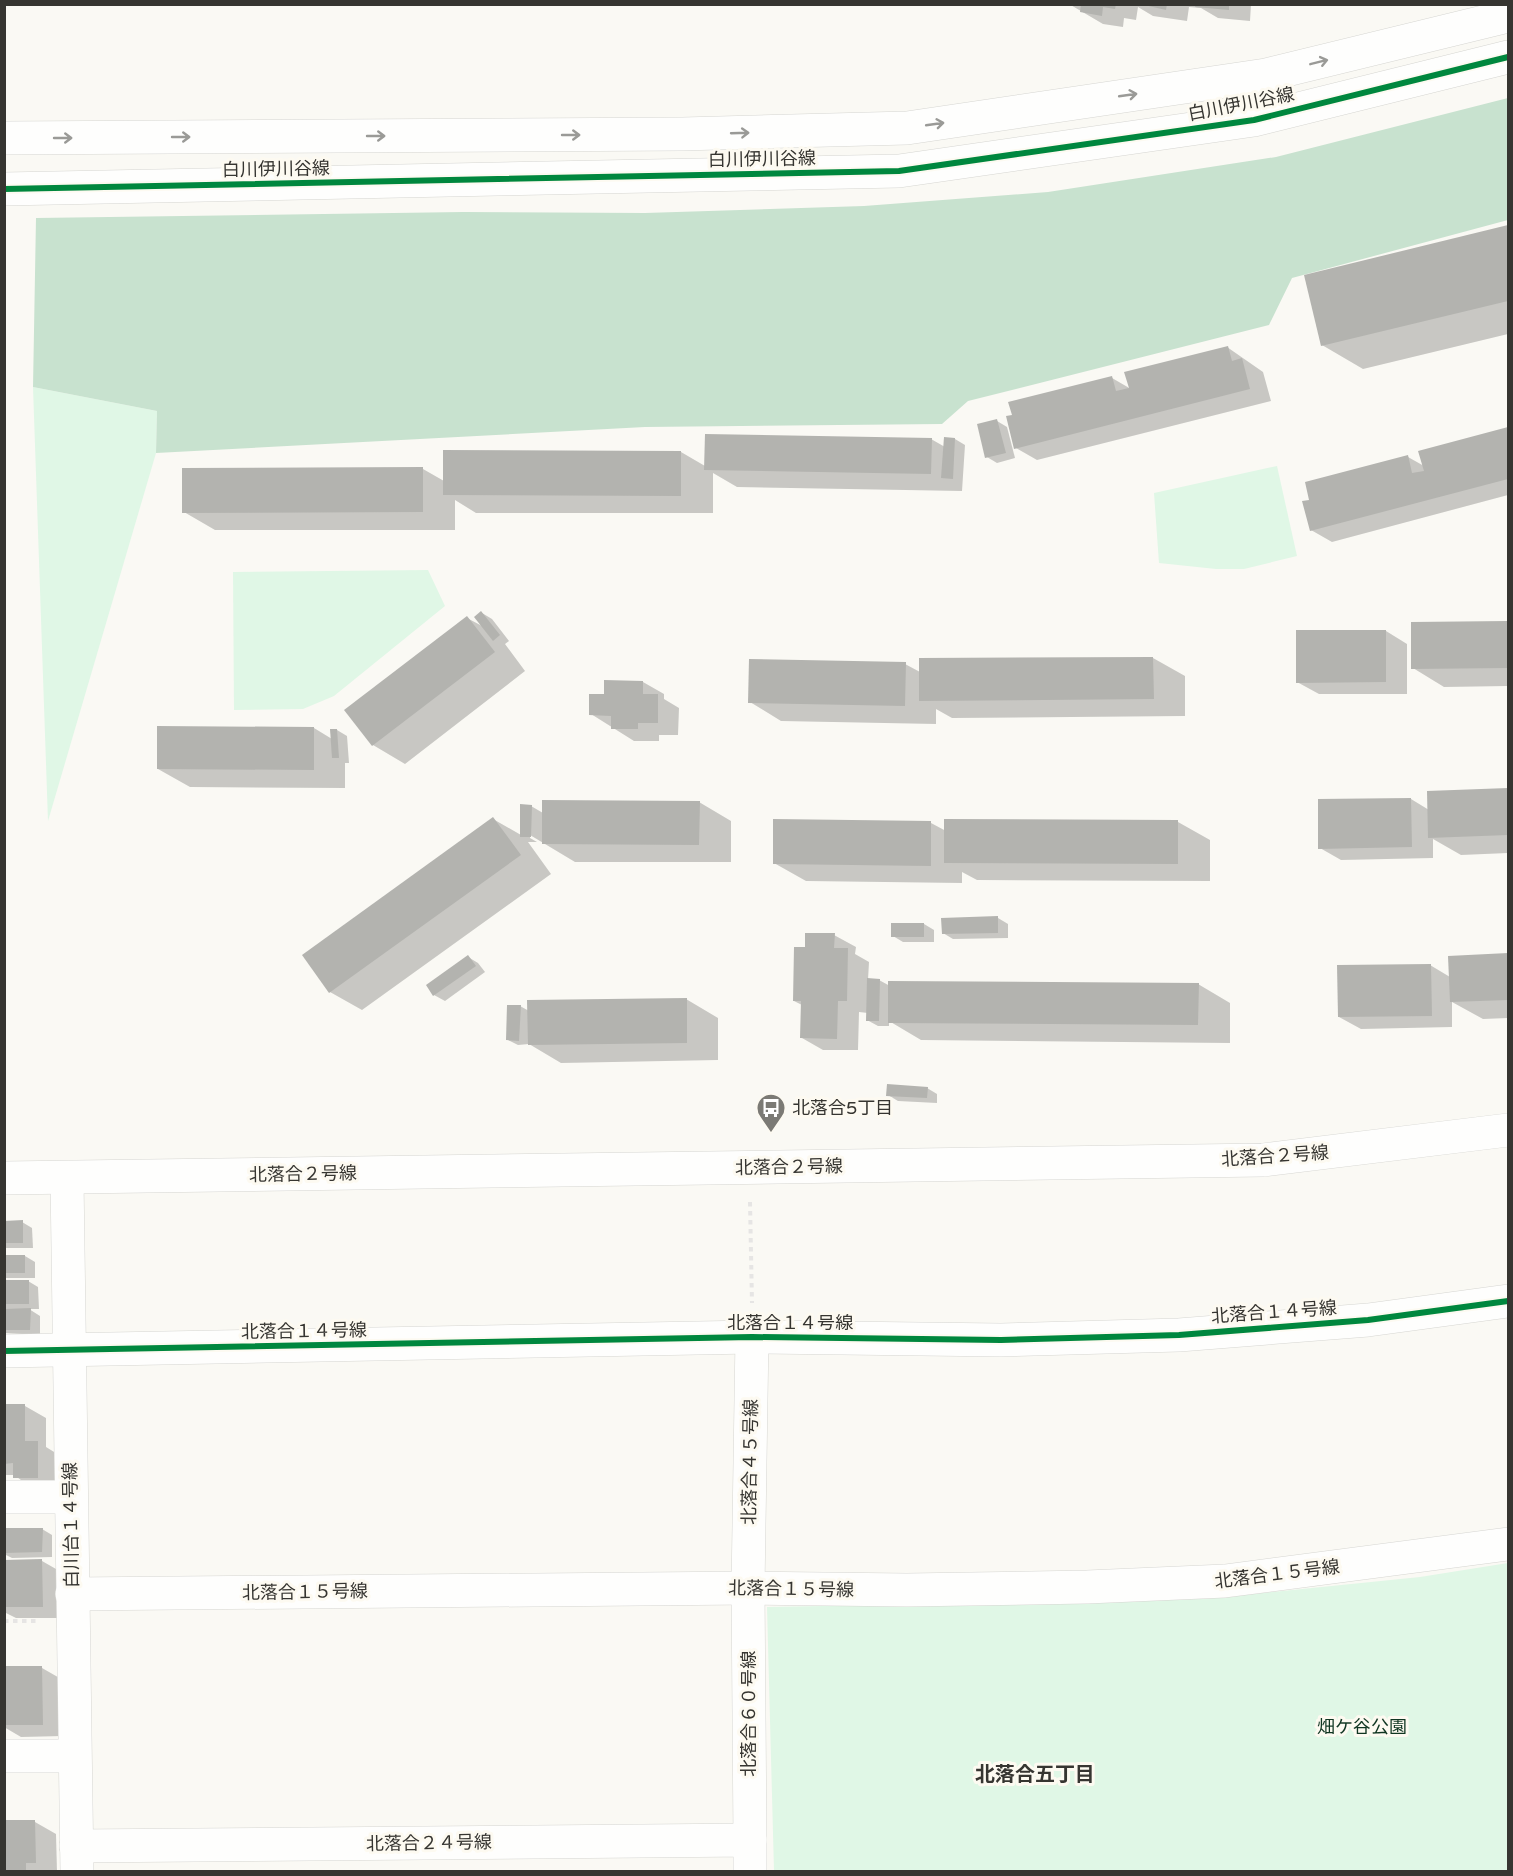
<svg xmlns="http://www.w3.org/2000/svg" width="1513" height="1876" viewBox="0 0 1513 1876" font-family="'Varela Round','Noto Sans JP',sans-serif">
	<rect width="100%" height="100%" fill="#faf9f4"/>
	<!-- green -->
	<g fill="#e0f7e6">
		<polygon points="33,387 157,411 156,453 48,821"/>
		<polygon points="1277,466 1297,556 1244,569 1216,569 1159,563 1154,493"/>
		<polygon points="428,570 445,606 334,696 303,709 234,710 233,572"/>
		<polygon points="1508,1563 1508,1871 774,1871 767,1607 1202,1599 1420,1577"/>
	</g>
	<!-- forest -->
	<polygon fill="#c8e2cf" points="1508,98 1508,220 1292,278 1269,325 968,401 942,424 645,427 156,453 157,411 33,387 36,218 463,212 645,213 864,206 1048,192 1276,157"/>
	<!-- shadow -->
	<g fill="#0003">
		<polygon points="1069,4 1251,4 1250,21 1218,18 1201,8 1189,7 1187,21 1153,16 1138,7 1136,20 1124,18 1123,27 1103,24"/>
		<polygon points="1508,227 1508,334 1363,369 1322,345 1305,276"/>
		<polygon points="1227,347 1263,372 1271,401 1037,460 1016,448 1112,378 1131,389"/>
		<polygon points="997,421 1007,427 1015,458 997,463 987,457"/>
		<polygon points="1508,429 1508,495 1332,542 1311,530 1408,457 1424,466 1420,452"/>
		<polygon points="931,439 945,447 945,439 955,439 965,445 962,491 737,487 713,473 713,513 476,513 455,500 455,530 215,530 184,512 423,469 444,481 444,452 681,452 705,466"/>
		<polygon points="482,613 492,619 509,641 505,644 525,671 405,764 373,745 346,711 467,618 484,627"/>
		<polygon points="1412,623 1508,623 1508,686 1444,687 1413,668"/>
		<polygon points="1386,631 1407,644 1407,694 1319,694 1297,682"/>
		<polygon points="1153,658 1185,676 1185,716 952,718 936,709 936,724 781,721 750,702 905,664 920,672 921,660"/>
		<polygon points="643,682 664,694 664,699 679,708 678,735 659,735 659,741 634,741 591,714 606,696"/>
		<polygon points="314,728 332,739 337,730 347,736 349,763 345,763 345,788 190,787 158,769"/>
		<polygon points="1508,790 1508,853 1461,855 1433,839 1433,858 1341,860 1320,848 1411,799 1429,810 1428,792"/>
		<polygon points="699,802 731,821 731,862 575,862 530,835 530,838 537,842 528,842 551,874 362,1010 330,992 304,955 493,819 521,835 531,806 543,813"/>
		<polygon points="1178,822 1210,840 1210,881 977,880 962,872 962,883 806,881 774,863 931,823 946,831"/>
		<polygon points="998,918 1008,924 1008,938 953,939 943,933 943,919"/>
		<polygon points="924,924 934,930 934,942 903,942 893,936"/>
		<polygon points="834,935 856,947 855,954 869,962 868,980 879,980 890,986 1198,984 1230,1003 1230,1043 921,1040 889,1021 889,1026 878,1026 867,1020 868,1013 859,1012 858,1050 823,1050 802,1038 802,1005 794,1001 806,949"/>
		<polygon points="1508,955 1508,1018 1483,1019 1452,1002 1452,1027 1361,1029 1339,1017 1430,965 1450,977 1450,957"/>
		<polygon points="468,957 478,963 485,972 445,1001 434,995"/>
		<polygon points="686,999 718,1018 718,1060 561,1063 529,1044 518,1045 508,1040 520,1006 529,1011"/>
		<polygon points="927,1088 937,1094 937,1103 898,1101 888,1095"/>
		<polygon points="4,1222 22,1222 32,1228 33,1248 4,1248"/>
		<polygon points="4,1256 25,1256 35,1262 35,1278 4,1278"/>
		<polygon points="4,1281 28,1281 38,1287 39,1309 29,1309 40,1316 40,1335 4,1333 4,1310 8,1310 4,1308"/>
		<polygon points="4,1406 25,1406 46,1418 46,1447 59,1455 59,1490 35,1490 14,1475 4,1475"/>
		<polygon points="4,1529 42,1529 52,1535 52,1557 12,1558 4,1554"/>
		<polygon points="4,1561 42,1561 63,1573 63,1618 16,1618 4,1612"/>
		<polygon points="4,1668 42,1668 63,1680 63,1736 21,1737 4,1727"/>
		<polygon points="4,1822 35,1822 56,1834 57,1872 4,1872"/>
	</g>
	<!-- building -->
	<g fill="#b3b3af">
		<polygon points="1081,4 1116,4 1115,9 1103,7 1102,16 1080,12"/>
		<polygon points="1140,4 1167,4 1166,10"/>
		<polygon points="1196,4 1229,4 1229,10 1195,7"/>
		<polygon points="1508,225 1508,301 1321,346 1304,275"/>
		<polygon points="1228,346 1232,361 1242,358 1250,389 1014,449 1006,416 1012,415 1008,402 1112,376 1116,391 1129,388 1124,372"/>
		<polygon points="997,419 1006,453 985,458 977,424"/>
		<polygon points="1508,427 1508,479 1310,531 1302,501 1309,500 1305,482 1408,455 1412,473 1424,471 1418,451"/>
		<polygon points="705,434 932,438 931,474 704,470"/>
		<polygon points="944,437 955,438 953,479 941,478"/>
		<polygon points="443,450 681,451 681,496 443,495"/>
		<polygon points="423,467 423,512 182,513 182,468"/>
		<polygon points="481,611 500,635 493,641 474,617"/>
		<polygon points="467,616 495,652 372,746 344,710"/>
		<polygon points="1508,621 1508,668 1411,669 1411,622"/>
		<polygon points="1296,630 1386,630 1386,682 1296,683"/>
		<polygon points="1153,657 1154,699 919,701 919,658"/>
		<polygon points="749,659 906,662 905,706 748,703"/>
		<polygon points="604,680 643,681 643,694 658,694 658,723 638,723 638,729 611,729 611,716 589,715 589,694 604,694"/>
		<polygon points="157,726 314,727 314,770 157,769"/>
		<polygon points="330,729 337,729 339,758 332,758"/>
		<polygon points="1508,788 1508,835 1428,838 1427,791"/>
		<polygon points="1411,798 1412,847 1318,849 1318,799"/>
		<polygon points="542,800 700,801 699,845 542,844"/>
		<polygon points="520,804 532,805 531,837 520,837"/>
		<polygon points="493,817 521,855 329,993 302,955"/>
		<polygon points="773,819 931,821 931,866 773,864"/>
		<polygon points="944,819 1178,820 1178,864 944,863"/>
		<polygon points="998,916 998,933 942,934 941,918"/>
		<rect x="891" y="923" width="33" height="14"/>
		<polygon points="805,933 835,933 834,948 848,948 847,1001 838,1001 837,1039 800,1038 801,1001 793,1001 794,947 805,947"/>
		<polygon points="1508,953 1508,1000 1450,1002 1448,956"/>
		<polygon points="468,955 476,966 433,996 426,985"/>
		<polygon points="1431,964 1432,1016 1338,1017 1337,965"/>
		<polygon points="867,978 880,979 879,1021 866,1021"/>
		<polygon points="888,981 1199,983 1198,1025 888,1023"/>
		<polygon points="687,998 687,1043 528,1045 527,1000"/>
		<polygon points="507,1005 521,1005 519,1041 506,1040"/>
		<polygon points="887,1084 928,1087 927,1098 886,1096"/>
		<polygon points="23,1220 23,1243 4,1243 4,1221"/>
		<rect x="4" y="1255" width="21" height="18"/>
		<rect x="4" y="1280" width="25" height="24"/>
		<polygon points="31,1308 30,1330 5,1330 5,1309"/>
		<polygon points="4,1404 25,1404 25,1441 38,1441 38,1478 13,1478 13,1463 4,1464"/>
		<polygon points="4,1528 43,1528 42,1552 4,1553"/>
		<polygon points="42,1559 43,1607 4,1607 4,1560"/>
		<polygon points="4,1666 42,1666 43,1725 4,1725"/>
		<polygon points="4,1820 35,1820 36,1863 26,1863 26,1872 5,1872"/>
	</g>
	<g fill="none" stroke-linecap="round" stroke-linejoin="round">
		<!-- minor casing -->
		<g stroke="#d6d6d2" stroke-width="34">
			<g id="minor">
				<polyline points="67,1179 77,1872"/>
				<polyline points="4,1351 752,1337 1001,1340 1179,1335 1368,1320 1508,1301"/>
				<polyline points="4,1497 70,1497"/>
				<polyline points="72,1594 748,1588 907,1590 1087,1587 1225,1581 1508,1544"/>
				<polyline points="4,1756 74,1756"/>
				<polyline points="750,1840 748,1588 752,1337"/>
				<polyline points="76,1846 750,1840 750,1872"/>
			</g>
		</g>
		<!-- tertiary casing -->
		<g stroke="#d6d6d2" stroke-width="34">
			<g id="tertiary">
				<polyline points="4,138 682,134 907,128 1266,75 1508,16"/>
				<polyline points="4,189 899,171 1254,120 1508,57"/>
				<polyline points="4,1178 1263,1160 1508,1130"/>
			</g>
		</g>
		<!-- path -->
		<g stroke="#e6e5e4" stroke-width="4" stroke-dasharray="4.5 4.5" stroke-linecap="butt">
			<polyline points="750,1202 752,1303"/>
			<polyline points="4,1621 38,1621"/>
		</g>
		<!-- minor -->
		<use href="#minor" stroke="#fefefd" stroke-width="33"/>
		<!-- tertiary -->
		<use href="#tertiary" stroke="#fefefd" stroke-width="33"/>
		<!-- cycleway casing -->
		<g stroke="#fdfaf1" stroke-width="10">
			<g id="cycleway">
				<polyline points="4,189 899,171 1254,120 1508,57"/>
				<polyline points="4,1351 752,1337 1001,1340 1179,1335 1368,1320 1508,1301"/>
			</g>
		</g>
		<!-- cycleway -->
		<use href="#cycleway" stroke="#00873e" stroke-width="6"/>
	</g>
	<!-- one-way arrows -->
	<defs><path id="oneway-shaft" d="M-6 0H5M1.5-3L5.5 0L1.5 3" fill="none" stroke-width="1.6" stroke-linecap="round" stroke-linejoin="round" transform="scale(1.5)"/></defs>
	<g stroke="#9a9a97">
		<use href="#oneway-shaft" transform="translate(1319 62) rotate(-14)"/>
		<use href="#oneway-shaft" transform="translate(1128 95) rotate(-8)"/>
		<use href="#oneway-shaft" transform="translate(935 124) rotate(-8)"/>
		<use href="#oneway-shaft" transform="translate(740 133) rotate(-2)"/>
		<use href="#oneway-shaft" transform="translate(571 135)"/>
		<use href="#oneway-shaft" transform="translate(376 136)"/>
		<use href="#oneway-shaft" transform="translate(181 137)"/>
		<use href="#oneway-shaft" transform="translate(63 138)"/>
	</g>
	<!-- icons -->
	<defs>
		<g id="bus-pin" transform="scale(1.5)"><path d="M0 17L-7.5 6A9.5 9.5 0 1 1 7.5 6Z" fill="#7b7a75" stroke="#fdfaf1"/><path d="M-5-6H5V4H4V6H2V4H-2V6H-4V4H-5ZM-3.5-4V0h7V-4ZM-3.5 1.2v1.5H-2V1.2ZM2 1.2v1.5H3.5V1.2Z" fill="#fff"/></g>
	</defs>
	<g fill-rule="evenodd">
		<use href="#bus-pin" x="771" y="1108"/>
	</g>
	<g text-anchor="middle" dominant-baseline="central" stroke-width="6" stroke-linejoin="round" paint-order="stroke">
		<!-- street labels -->
		<g font-size="18" fill="#363531" stroke="#fdfaf1">
			<text transform="translate(1241 104) rotate(-11)">白川伊川谷線</text>
			<text transform="translate(762 159) rotate(-1)">白川伊川谷線</text>
			<text transform="translate(276 169) rotate(-1)">白川伊川谷線</text>
			<text transform="translate(1275 1156) rotate(-4)">北落合２号線</text>
			<text transform="translate(789 1167) rotate(-1)">北落合２号線</text>
			<text transform="translate(303 1174) rotate(-1)">北落合２号線</text>
			<text transform="translate(1274 1312) rotate(-4)">北落合１４号線</text>
			<text x="790" y="1323">北落合１４号線</text>
			<text transform="translate(304 1331) rotate(-1)">北落合１４号線</text>
			<text transform="translate(750 1462) rotate(-89)">北落合４５号線</text>
			<text transform="translate(71 1525) rotate(-91)">白川台１４号線</text>
			<text transform="translate(1277 1574) rotate(-7)">北落合１５号線</text>
			<text transform="translate(791 1589) rotate(1)">北落合１５号線</text>
			<text transform="translate(305 1592) rotate(-1)">北落合１５号線</text>
			<text transform="translate(749 1714) rotate(-90)">北落合６０号線</text>
			<text transform="translate(429 1843) rotate(-1)">北落合２４号線</text>
		</g>
		<!-- poi labels -->
		<g font-size="18" fill="#363531" stroke="#fdfaf1" text-anchor="start">
			<text x="792" y="1108">北落合5丁目</text>
		</g>
		<!-- park labels -->
		<g font-size="18" fill="#103622" stroke="#fdfaf1">
			<text x="1362" y="1727">畑ケ谷公園</text>
		</g>
		<!-- neighbourhood labels -->
		<g font-size="20" font-weight="bold" fill="#363531" stroke="#fdfaf1">
			<text x="1035" y="1775">北落合五丁目</text>
		</g>
	</g>
	<!-- border -->
	<rect width="1513" height="1876" fill="none" stroke="#363531" stroke-width="12"/>
</svg>
